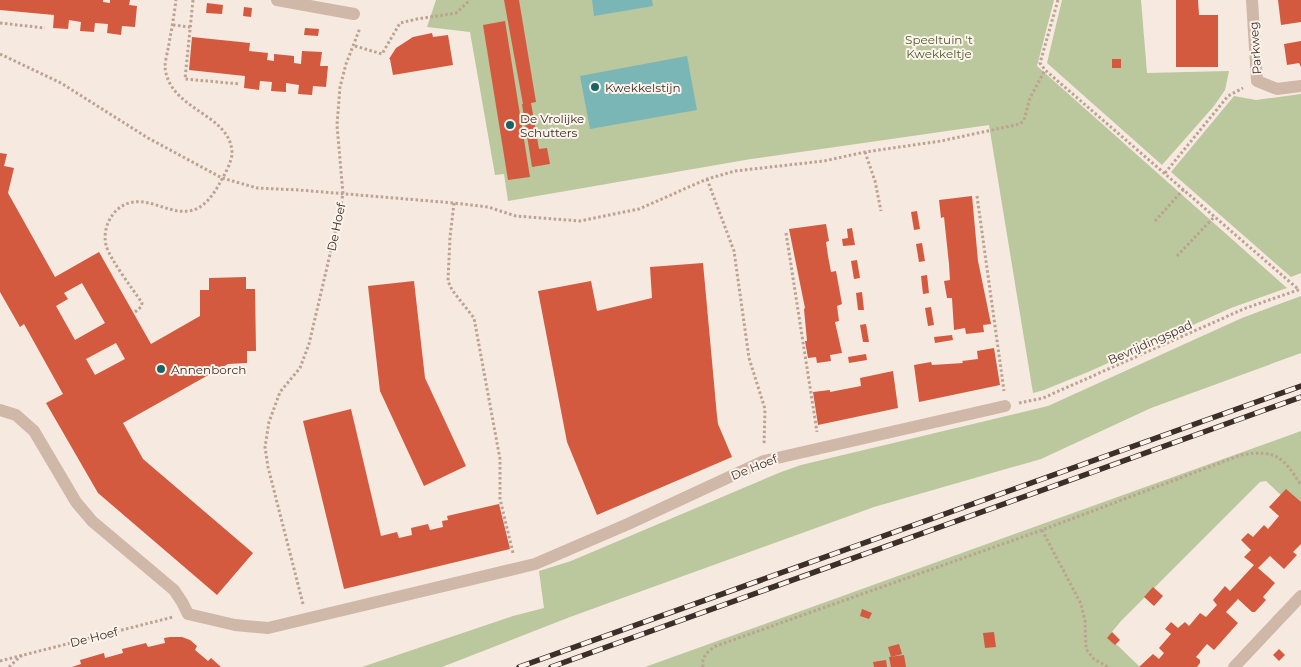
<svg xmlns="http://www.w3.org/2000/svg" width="1301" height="667" viewBox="0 0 1301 667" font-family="Montserrat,sans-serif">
	<rect width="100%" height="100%" fill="#f6e9df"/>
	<!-- green -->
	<g fill="#bbc79c">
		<polygon points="436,0 1054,0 1037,66 1287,288 1231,308 1088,372 1044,390 1033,393 989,125 751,159 508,201 504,174 495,175 470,32 427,27"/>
		<polygon points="1062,0 1141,0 1147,73 1229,71 1225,90 1214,106 1162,165 1047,63"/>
		<polygon points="1301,94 1301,273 1291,277 1171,172 1234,96 1256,100"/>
		<polygon points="1301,296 1301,353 1151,408 1041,459 874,507 570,617 442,667 362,667 513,616 544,608 539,571 571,561 781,472 801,465 1048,406 1242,318"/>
		<polygon points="1301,431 1301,514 1266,481 1260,482 1121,621 1111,633 1113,641 1140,667 645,667"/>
	</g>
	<!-- water -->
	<g fill="#7ab6b5">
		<polygon points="592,0 652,0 653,6 594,16"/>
		<polygon points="687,56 697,110 590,129 580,76"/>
	</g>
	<!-- building -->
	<g fill="#d3593f" fill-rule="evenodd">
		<polygon points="0,0 103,0 103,2 110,3 110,0 130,0 129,5 137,6 135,27 122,26 121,35 107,33 108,24 95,23 94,32 80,31 81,22 69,20 68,29 53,28 54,15 0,10"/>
		<polygon points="504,0 519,0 536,102 531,103 539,149 547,148 550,164 532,167 522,104 523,104"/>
		<polygon points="1176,0 1198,0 1199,15 1218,15 1218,67 1176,67"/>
		<polygon points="1278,0 1301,0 1301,22 1281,25"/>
		<polygon points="207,3 223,5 222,14 206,13"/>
		<polygon points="244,7 252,8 251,17 243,16"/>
		<polygon points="505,21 530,177 508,180 483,25"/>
		<polygon points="305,28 319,29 318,36 304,35"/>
		<polygon points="432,33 433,37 448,35 453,65 393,75 390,59 389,59 396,48 413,37"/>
		<polygon points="192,37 250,43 249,51 268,53 267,60 274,61 274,54 294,56 294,63 301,64 302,51 322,52 320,66 328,66 326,87 313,86 312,95 298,94 299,85 286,83 286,92 271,91 272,82 260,81 259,90 244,88 245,76 189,70"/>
		<polygon points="1301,41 1301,67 1299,63 1287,65 1284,44"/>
		<rect x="1112" y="59" width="9" height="9"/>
		<path d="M0 153 7 154 4 166 14 168 8 193 55 277 99 252 151 344 200 316V290H209V278L246 277V289H255L256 351H247V363L228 364 123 423 143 459 253 553 217 595 98 493 46 403 63 394 24 324 20 327 0 292ZM82 283 105 323 75 340 56 306 68 299 64 293ZM116 343 125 359 95 375 86 359Z"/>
		<polygon points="972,196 978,261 991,324 983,325 984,332 966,334 965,328 954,330 952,298 947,298 944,281 950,280 949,264 944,217 941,218 939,200"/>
		<polygon points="917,211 920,229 914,230 911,212"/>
		<polygon points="826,224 829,241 826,242 828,256 831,272 836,271 842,304 837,306 839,321 835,322 842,353 830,355 831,361 817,363 816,357 808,358 805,341 807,341 804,309 805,308 789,229"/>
		<polygon points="852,228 855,245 843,246 842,239 848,238 847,229"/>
		<polygon points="922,243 925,261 919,262 916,244"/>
		<polygon points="857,260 860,278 854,279 851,261"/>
		<polygon points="703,263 717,416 718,424 732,457 597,515 567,442 538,291 591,281 597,311 652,298 650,267"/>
		<polygon points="927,275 929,293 923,294 921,276"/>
		<polygon points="414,281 425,378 466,466 424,486 380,391 368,286"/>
		<polygon points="862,292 864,310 858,310 856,293"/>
		<polygon points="931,307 934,325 928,326 925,308"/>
		<polygon points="866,324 869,342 863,342 860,325"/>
		<polygon points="952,335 953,340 935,343 934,337"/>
		<polygon points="994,348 1000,385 919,402 914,365 931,362 932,365 963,363 962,361 978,359 977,351"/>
		<polygon points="866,354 867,360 849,363 848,357"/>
		<polygon points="893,371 898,408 818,425 813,392 830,390 830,392 861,386 860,378"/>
		<polygon points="351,409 381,536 397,532 399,538 412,535 411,528 428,524 430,530 443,527 442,521 448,520 447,516 499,504 510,549 344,589 303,421"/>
		<polygon points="1286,489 1301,502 1301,544 1293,552 1297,555 1284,569 1270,556 1258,568 1275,583 1263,597 1266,600 1255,612 1252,612 1238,599 1226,612 1238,623 1214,650 1207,644 1196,657 1200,660 1200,663 1197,667 1139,667 1153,654 1159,659 1164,653 1159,648 1171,634 1165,629 1171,622 1178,628 1185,622 1189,626 1200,613 1206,617 1217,605 1213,600 1225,586 1230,591 1254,565 1244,557 1251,550 1241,540 1248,533 1253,537 1264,525 1268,529 1279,516 1269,507"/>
		<polygon points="1153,587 1163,596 1154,606 1144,597"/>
		<polygon points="862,609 872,613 869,619 860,616"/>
		<polygon points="994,632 996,647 985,648 983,633"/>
		<polygon points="1112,632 1120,640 1115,645 1107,638"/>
		<polygon points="170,637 182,637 190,640 197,646 195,650 208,661 211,658 221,667 72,667 81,664 80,660 104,653 105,658 123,653 122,649 146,643 148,647 165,643 164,638"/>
		<polygon points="899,644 902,654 891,657 888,647"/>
		<polygon points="1279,649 1285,655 1279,661 1273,655"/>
		<polygon points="904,655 906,667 891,667 889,657"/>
		<polygon points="886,660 887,667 874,667 873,662"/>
	</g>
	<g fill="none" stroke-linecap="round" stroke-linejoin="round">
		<!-- path -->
		<g stroke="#bca292" stroke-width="3" stroke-dasharray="2.5 2.5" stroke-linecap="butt">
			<polyline points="193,0 185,79 240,84"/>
			<polyline points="1058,0 1040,63 1045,70 1298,289"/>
			<polyline points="0,23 45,28"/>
			<polyline points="173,25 190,27"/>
			<polyline points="355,46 382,54 400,23 417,19 456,13 470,0"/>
			<polyline points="0,54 61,83 148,138 222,178 257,188 299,190 454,203 488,207 516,216 580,221 639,209 707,179 735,171 824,161 865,152 941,141 1020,124 1024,120 1030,98 1045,70"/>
			<polyline points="865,152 875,181 881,211"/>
			<polyline points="1165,173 1228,96 1243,88"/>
			<polyline points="707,179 734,251 749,358 765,409 764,445"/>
			<polyline points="977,196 1004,391"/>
			<polyline points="454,203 450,237 448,281 452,290 474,318 500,459 500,499 513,553"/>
			<polyline points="1155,221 1184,189"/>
			<polyline points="786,233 817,432"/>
			<polyline points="1177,256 1215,216"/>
			<path d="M135 312 141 307 142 303C133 289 110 260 106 245 102 228 112 208 129 203 150 197 168 214 189 211 204 209 214 194 221 181 225 174 232 161 232 153 231 113 169 111 165 67 165 62 167 54 168 49 171 33 174 16 176 0"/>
			<polyline points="1019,403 1043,398 1246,308 1301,289"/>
			<polyline points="1042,530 1081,604 1085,621 1086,649 1094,659 1108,667"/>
			<polyline points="303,604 268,467 265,447 269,422 280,392 300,368 309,344 335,233 343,194 337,125 340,87 346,64 360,28"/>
			<polyline points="0,661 173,617"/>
			<polyline points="9,667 22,655"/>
			<path d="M703 667C701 657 708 651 716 646L1042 530 1241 455C1276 449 1283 457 1301 485"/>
		</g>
		<!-- minor -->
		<g stroke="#d0b8a9" stroke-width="12">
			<polyline points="277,0 354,14"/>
			<polyline points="1252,0 1257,81 1277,89 1301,86"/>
			<polyline points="0,410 16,415 34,431 76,502 92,521 174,590 182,602 188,614 235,625 268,628 535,564 628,524 764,461 1005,406"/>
			<polyline points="1234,667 1301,596"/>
		</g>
		<!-- rail casing -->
		<g stroke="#3c2e29" stroke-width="5.5">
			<g id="rail">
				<polyline points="519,667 1301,386"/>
				<polyline points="551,667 1301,397"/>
			</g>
		</g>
		<!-- rail -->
		<use href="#rail" stroke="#fcf4ec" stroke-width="4" stroke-dasharray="11" stroke-linecap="butt"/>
	</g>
	<!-- markers -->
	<g fill="#196363" stroke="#fcf4ec" stroke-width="2">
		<circle cx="595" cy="87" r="5"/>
		<circle cx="510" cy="125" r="5"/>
		<circle cx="161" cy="369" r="5"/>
	</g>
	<g text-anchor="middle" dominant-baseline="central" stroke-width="4" stroke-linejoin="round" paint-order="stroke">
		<!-- park labels -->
		<g font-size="12" fill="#4e5e2a" stroke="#fcf4ec">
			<text x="939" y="39">Speeltuin 't<tspan x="939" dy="14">Kwekkeltje</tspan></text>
		</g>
		<!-- street labels -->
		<g font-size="12" fill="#3c2e29" stroke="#fcf4ec">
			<text transform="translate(1255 48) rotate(-94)">Parkweg</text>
			<text transform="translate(336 227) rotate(-78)">De Hoef</text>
			<text transform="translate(1150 342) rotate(-24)">Bevrijdingspad</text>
			<text transform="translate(754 467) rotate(-22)">De Hoef</text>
			<text transform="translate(94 637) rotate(-14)">De Hoef</text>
		</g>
		<!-- poi labels -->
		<g font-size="12" fill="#3c2e29" stroke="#fcf4ec" text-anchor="start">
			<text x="605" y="87">Kwekkelstijn</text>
			<text x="520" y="118">De Vrolijke<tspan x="520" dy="14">Schutters</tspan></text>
			<text x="171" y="369">Annenborch</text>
		</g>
	</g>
</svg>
